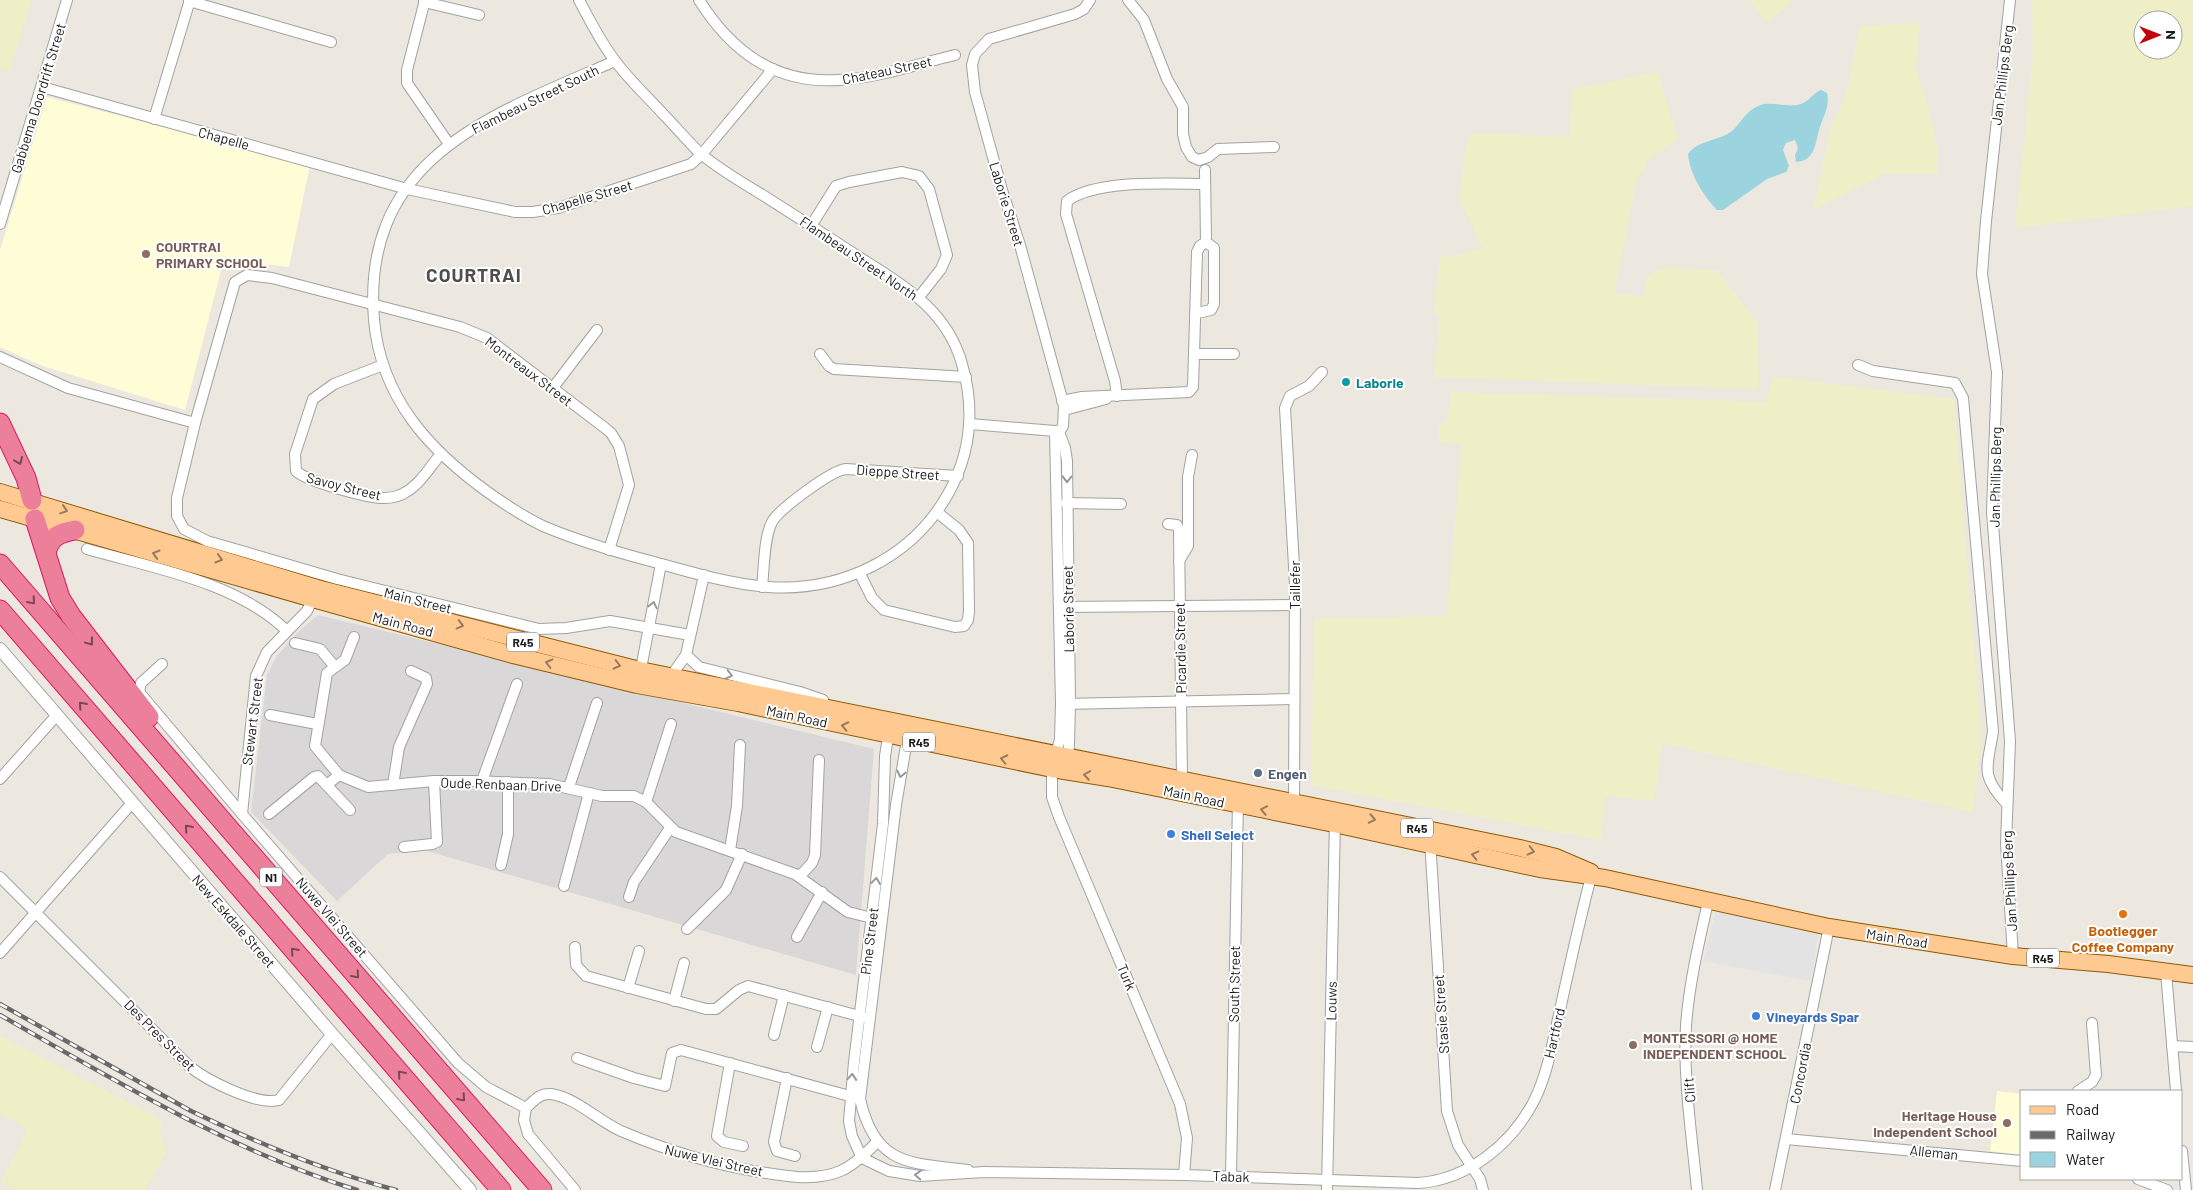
<svg xmlns="http://www.w3.org/2000/svg" width="2193" height="1190" viewBox="0 0 2193 1190" font-family="Barlow,sans-serif">
	<rect width="100%" height="100%" fill="#ede8df"/>
	<!-- residential -->
	<polygon fill="#d9d7d7" points="318,615 874,749 856,975 424,850 388,854 337,901 251,812 267,675 276,657 297,633"/>
	<!-- education -->
	<g fill="#fffdd6">
		<polygon points="47,97 310,165 289,267 224,259 185,410 40,365 0,347 0,250"/>
		<polygon points="1997,1091 2022,1094 2022,1155 1990,1151"/>
	</g>
	<!-- farmland -->
	<g fill="#eeefc7" fill-rule="evenodd">
		<polygon points="0,0 31,0 10,71 0,67"/>
		<polygon points="1749,0 1793,0 1768,22"/>
		<path d="M2032 0H2193V206L2015 228 2033 56ZM2143 20H2173V50H2143Z"/>
		<polygon points="1920,23 1916,70 1929,111 1938,150 1938,174 1884,174 1813,210 1831,127 1846,96 1860,26"/>
		<polygon points="1658,72 1678,139 1649,159 1636,181 1614,293 1644,297 1647,278 1652,273 1669,267 1718,271 1758,324 1759,389 1434,377 1440,316 1434,314 1440,258 1483,248 1460,201 1465,149 1473,133 1569,137 1572,90"/>
		<polygon points="1773,377 1954,399 1981,735 1973,812 1662,743 1654,801 1605,796 1601,840 1311,785 1314,619 1447,616 1462,444 1439,442 1439,424 1447,422 1451,392 1766,402"/>
		<polygon points="0,1036 162,1120 160,1137 167,1152 145,1190 16,1190 1,1182 28,1130 0,1113"/>
	</g>
	<!-- parking -->
	<polygon fill="#e3e3e3" points="1716,912 1818,934 1810,981 1703,961"/>
	<!-- water -->
	<path fill="#9bd4df" d="M1821 90 1827 93C1830 107 1824 114 1820 127 1815 142 1816 161 1796 162L1795 155 1798 148 1795 140 1786 143 1783 150 1789 166 1786 172 1767 179 1723 210H1717C1703 195 1690 175 1688 154 1697 141 1716 141 1729 133 1740 127 1745 108 1764 104 1777 102 1790 109 1803 103 1810 100 1813 93 1821 90Z"/>
	<g fill="none" stroke-linecap="round" stroke-linejoin="round">
		<!-- minor casing -->
		<g stroke="#a2a2a2" stroke-width="12">
			<g id="minor">
				<polyline points="425,0 407,70 407,83 449,144"/>
				<path d="M579 0C590 21 601 43 616 62 630 81 648 97 664 115 677 128 688 142 701 154 719 169 741 182 761 194 794 215 827 236 859 257 903 285 947 310 962 364 975 409 971 453 948 494 912 558 841 592 768 587 730 584 690 572 654 562 616 552 578 541 543 526 524 517 506 505 489 493 429 450 381 398 374 320 361 157 492 115 615 61"/>
				<path d="M699 0C732 52 775 84 839 80 878 78 917 64 955 55"/>
				<polyline points="1128,0 1144,20 1167,79 1183,107 1183,134 1186,147 1192,157 1199,160 1208,157 1218,149 1274,147"/>
				<polyline points="2010,0 1986,221 1982,274 1997,372 1992,512 2010,741 2006,843 2013,956"/>
				<polyline points="189,1 331,42"/>
				<polyline points="424,2 479,15"/>
				<polyline points="42,87 407,189 515,212 533,212 558,208 691,164 702,154 773,69"/>
				<polyline points="154,119 190,0"/>
				<polyline points="1205,170 1206,242"/>
				<polyline points="0,224 67,0"/>
				<polyline points="811,226 836,186 849,182 902,172 919,176 929,189 947,255 941,269 919,297"/>
				<polyline points="1197,313 1211,310 1214,304 1214,248 1206,242"/>
				<polyline points="820,354 829,366 834,369 966,377"/>
				<polyline points="1195,354 1234,354"/>
				<polyline points="0,357 68,388 195,423"/>
				<path d="M383 365 334 384 313 399 295 454 296 471C308 482 368 498 384 498 391 498 400 496 406 492 420 484 430 467 440 455"/>
				<path d="M1858 365 1873 371 1955 383 1963 398 1993 731C1988 767 1979 774 2006 803"/>
				<polyline points="552,389 597,330"/>
				<path d="M1117 396 1115 381 1066 214 1067 201C1097 179 1169 184 1205 184"/>
				<polyline points="1062,401 1082,397 1189,392 1193,387 1197,252 1200,246 1206,242"/>
				<polyline points="1064,410 1106,399"/>
				<polyline points="970,424 1055,431"/>
				<polyline points="1055,431 1061,704 1060,739 1052,769 1052,797 1059,817 1180,1104 1187,1138 1184,1175"/>
				<polyline points="1055,431 1059,432 1063,426 1064,406 1020,245 1002,190 975,92 972,65 975,54 989,39 1075,14 1084,9 1090,0"/>
				<polyline points="1059,432 1065,448 1067,461 1070,703 1069,746 1066,761"/>
				<polyline points="1066,503 1121,504"/>
				<polyline points="1168,524 1177,525 1179,530 1182,781"/>
				<path d="M87 549C153 568 237 582 287 631"/>
				<polyline points="609,550 629,485 619,446 611,433 605,428 487,338 460,327 272,278 247,275 235,282 195,423 177,498 177,516 184,529 207,541 337,579 539,629 566,628 610,621 690,635"/>
				<polyline points="1179,561 1188,546 1188,477 1192,455"/>
				<polyline points="860,574 872,598 884,610 955,627 964,626 968,620 969,611 968,543 959,530 938,513"/>
				<path d="M762 587C764 569 764 537 772 522 779 509 832 470 846 469L958 476"/>
				<polyline points="1060,607 1294,605"/>
				<polyline points="295,643 320,649 335,667"/>
				<polyline points="686,655 699,667 800,692 823,700"/>
				<polyline points="162,664 141,683 139,692 242,814 458,1063 486,1087 526,1108 524,1120 528,1134 575,1190"/>
				<polyline points="640,674 661,564"/>
				<polyline points="669,679 686,655 704,575"/>
				<polyline points="1064,704 1293,699"/>
				<polyline points="270,715 317,724"/>
				<path d="M889 731 885 756 883 824 854 1062 849 1121 852 1136 862 1158 889 1171 920 1176 984 1172 1184 1175 1418 1183C1467 1180 1511 1145 1534 1101 1548 1073 1553 1040 1560 1010 1570 964 1580 918 1592 873"/>
				<path d="M908 734 896 805 860 1099C875 1166 910 1163 968 1170"/>
				<polyline points="339,775 315,746 327,673 345,660 354,637"/>
				<polyline points="0,779 56,716"/>
				<polyline points="482,781 517,684"/>
				<polyline points="328,784 339,775 368,787 434,781 473,781 549,784 602,796 634,796 646,802 676,832 795,874 848,912 872,918 882,916"/>
				<polyline points="393,785 399,747 427,684 426,678 411,671"/>
				<polyline points="569,787 597,703"/>
				<polyline points="646,802 671,724"/>
				<polyline points="1294,805 1295,584 1285,408 1290,396 1309,386 1322,372"/>
				<polyline points="242,814 256,676 267,652 307,611 314,596"/>
				<polyline points="269,814 314,777 318,776 350,810"/>
				<polyline points="1430,840 1447,1111 1458,1145 1480,1179 1483,1190"/>
				<polyline points="404,847 432,844 437,842 434,781"/>
				<polyline points="730,850 737,806 740,745"/>
				<polyline points="501,865 508,834 508,782"/>
				<polyline points="800,876 812,863 815,855 819,760"/>
				<path d="M0 877 189 1066C206 1080 257 1106 279 1100L332 1034"/>
				<polyline points="564,886 589,793"/>
				<polyline points="629,897 634,882 670,828"/>
				<polyline points="687,929 726,890 742,854"/>
				<polyline points="797,937 822,892"/>
				<polyline points="575,947 576,965 586,976 706,1009 716,1009 739,990 748,986 863,1017"/>
				<polyline points="0,953 132,803"/>
				<polyline points="2166,972 2176,1091"/>
				<polyline points="628,988 639,951"/>
				<polyline points="674,1001 684,963"/>
				<polyline points="774,1035 784,995"/>
				<polyline points="2172,1046 2193,1047"/>
				<polyline points="817,1047 828,1007"/>
				<polyline points="577,1058 634,1078 665,1086 672,1053 681,1050 857,1098"/>
				<polyline points="730,1063 717,1136 724,1142 743,1146"/>
				<polyline points="787,1078 774,1142 777,1151 795,1156"/>
				<polyline points="2078,1091 2092,1082 2096,1075 2092,1023"/>
				<path d="M526 1108C534 1101 539 1093 551 1094 577 1098 598 1121 621 1131 677 1155 737 1171 797 1177 836 1179 851 1169 877 1142"/>
				<polyline points="1786,1139 2022,1161"/>
				<polyline points="2182,1151 2186,1190"/>
				<polyline points="1231,1176 1238,801"/>
				<polyline points="2138,1179 2167,1190"/>
				<polyline points="1327,1190 1335,820"/>
				<path d="M1697 1190C1692 1136 1683 1080 1686 1026 1689 984 1699 942 1708 902"/>
				<polyline points="1775,1190 1829,927"/>
			</g>
		</g>
		<!-- tertiary casing -->
		<g stroke="#a2a2a2" stroke-width="14">
			<polyline id="tertiary" points="0,649 332,1034 470,1190"/>
		</g>
		<!-- primary casing -->
		<g stroke="#915900" stroke-width="18">
			<g id="primary">
				<polyline points="0,492 317,588 640,670 1520,848 1556,857 1591,872"/>
				<polyline points="0,509 313,599 513,655 637,685 738,703 1052,769 1108,778 1334,824 1540,869 1605,878 1829,927 2013,956 2108,964 2193,975"/>
			</g>
		</g>
		<!-- motorway casing -->
		<g stroke="#e11667" stroke-width="21">
			<g id="motorway">
				<polyline points="0,423 26,478 32,500"/>
				<polyline points="35,519 60,598 71,616 149,717"/>
				<path d="M46 552C51 536 59 533 75 530"/>
				<polyline points="0,564 542,1190"/>
				<polyline points="0,610 501,1190"/>
			</g>
		</g>
		<!-- minor -->
		<use href="#minor" stroke="#fff" stroke-width="10"/>
		<!-- tertiary -->
		<use href="#tertiary" stroke="#fff" stroke-width="12"/>
		<!-- primary -->
		<use href="#primary" stroke="#ffca92" stroke-width="16"/>
		<!-- motorway -->
		<use href="#motorway" stroke="#ec7f99" stroke-width="19"/>
		<!-- rail casing -->
		<g stroke="#696969" stroke-width="4.5">
			<g id="rail">
				<path d="M0 1004 191 1111C257 1143 325 1171 396 1190"/>
				<path d="M0 1015C116 1081 229 1150 357 1190"/>
			</g>
		</g>
		<!-- rail -->
		<use href="#rail" stroke="#fff" stroke-width="2.5" stroke-dasharray="8" stroke-linecap="butt"/>
	</g>
	<!-- one-way arrows -->
	<defs><path id="oneway-chevron" d="M-2-3.5L2.5 0L-2 3.5" fill="none" stroke-width="1.6" stroke-linecap="round" stroke-linejoin="round" transform="scale(1.25)"/></defs>
	<g stroke="#794854">
		<use href="#oneway-chevron" transform="translate(19 461) rotate(67)"/>
		<use href="#oneway-chevron" transform="translate(32 601) rotate(49)"/>
		<use href="#oneway-chevron" transform="translate(90 642) rotate(53)"/>
		<use href="#oneway-chevron" transform="translate(82 705) rotate(-131)"/>
		<use href="#oneway-chevron" transform="translate(188 828) rotate(-131)"/>
		<use href="#oneway-chevron" transform="translate(294 951) rotate(-131)"/>
		<use href="#oneway-chevron" transform="translate(356 975) rotate(49)"/>
		<use href="#oneway-chevron" transform="translate(401 1074) rotate(-131)"/>
		<use href="#oneway-chevron" transform="translate(462 1098) rotate(49)"/>
	</g>
	<g stroke="#989898">
		<use href="#oneway-chevron" transform="translate(1067 479) rotate(91)"/>
		<use href="#oneway-chevron" transform="translate(653 605) rotate(-78)"/>
		<use href="#oneway-chevron" transform="translate(729 675) rotate(14)"/>
		<use href="#oneway-chevron" transform="translate(901 774) rotate(103)"/>
		<use href="#oneway-chevron" transform="translate(876 881) rotate(-83)"/>
		<use href="#oneway-chevron" transform="translate(852 1077) rotate(-85)"/>
		<use href="#oneway-chevron" transform="translate(918 1175) rotate(-177)"/>
	</g>
	<g stroke="#987b5c">
		<use href="#oneway-chevron" transform="translate(64 510) rotate(18)"/>
		<use href="#oneway-chevron" transform="translate(156 554) rotate(-164)"/>
		<use href="#oneway-chevron" transform="translate(219 559) rotate(17)"/>
		<use href="#oneway-chevron" transform="translate(460 625) rotate(15)"/>
		<use href="#oneway-chevron" transform="translate(549 663) rotate(-166)"/>
		<use href="#oneway-chevron" transform="translate(617 665) rotate(14)"/>
		<use href="#oneway-chevron" transform="translate(845 726) rotate(-168)"/>
		<use href="#oneway-chevron" transform="translate(1004 759) rotate(-168)"/>
		<use href="#oneway-chevron" transform="translate(1087 775) rotate(-171)"/>
		<use href="#oneway-chevron" transform="translate(1264 810) rotate(-169)"/>
		<use href="#oneway-chevron" transform="translate(1372 819) rotate(11)"/>
		<use href="#oneway-chevron" transform="translate(1531 851) rotate(14)"/>
		<use href="#oneway-chevron" transform="translate(1475 855) rotate(-167)"/>
	</g>
	<!-- markers -->
	<g fill="#8d6e63" stroke="#fff" stroke-width="2">
		<circle cx="146" cy="254" r="5"/>
		<circle cx="1633" cy="1045" r="5"/>
		<circle cx="2007" cy="1123" r="5"/>
	</g>
	<circle fill="#0f9aa8" stroke="#fff" stroke-width="2" cx="1346" cy="382" r="5"/>
	<circle fill="#5c6f8a" stroke="#fff" stroke-width="2" cx="1258" cy="773" r="5"/>
	<g fill="#3f7fe0" stroke="#fff" stroke-width="2">
		<circle cx="1171" cy="834" r="5"/>
		<circle cx="1756" cy="1016" r="5"/>
	</g>
	<circle fill="#e8710a" stroke="#fff" stroke-width="2" cx="2123" cy="914" r="5"/>
	<g text-anchor="middle" dominant-baseline="central" stroke-width="4" stroke-linejoin="round" paint-order="stroke">
		<!-- shield labels -->
		<g fill="#fff" stroke="#5f5f5f" stroke-width="1">
			<rect x="507" y="632.5" width="32" height="19" rx="4"/>
			<rect x="903" y="732.5" width="32" height="19" rx="4"/>
			<rect x="1401" y="818.5" width="32" height="19" rx="4"/>
			<rect x="260" y="867.5" width="22" height="19" rx="4"/>
			<rect x="2027" y="948.5" width="32" height="19" rx="4"/>
		</g>
		<g font-size="12" font-weight="bold" fill="#1b1b1b">
			<text x="523" y="642">R45</text>
			<text x="919" y="742">R45</text>
			<text x="1417" y="828">R45</text>
			<text x="271" y="877">N1</text>
			<text x="2043" y="958">R45</text>
		</g>
		<!-- street labels -->
		<g font-size="14" fill="#1b1b1b" stroke="#fff">
			<text transform="translate(887 70) rotate(-12)">Chateau Street</text>
			<text transform="translate(2002 75) rotate(-83)">Jan Phillips Berg</text>
			<text transform="translate(38 98) rotate(-73)">Gabbema Doordrift Street</text>
			<text transform="translate(535 99) rotate(-26)">Flambeau Street South</text>
			<text transform="translate(224 138) rotate(15)">Chapelle</text>
			<text transform="translate(587 197) rotate(-16)">Chapelle Street</text>
			<text transform="translate(1007 204) rotate(73)">Laborie Street</text>
			<text transform="translate(859 258) rotate(34)">Flambeau Street North</text>
			<text transform="translate(529 371) rotate(37)">Montreaux Street</text>
			<text transform="translate(898 472) rotate(4)">Dieppe Street</text>
			<text transform="translate(1995 477) rotate(-89)">Jan Phillips Berg</text>
			<text transform="translate(344 486) rotate(14)">Savoy Street</text>
			<text transform="translate(1294 585) rotate(-90)">Taillefer</text>
			<text transform="translate(418 600) rotate(14)">Main Street</text>
			<text transform="translate(1068 609) rotate(-91)">Laborie Street</text>
			<text transform="translate(403 624) rotate(15)">Main Road</text>
			<text transform="translate(1180 648) rotate(-91)">Picardie Street</text>
			<text transform="translate(797 716) rotate(12)">Main Road</text>
			<text transform="translate(252 721) rotate(-83)">Stewart Street</text>
			<text transform="translate(501 784) rotate(2)">Oude Renbaan Drive</text>
			<text transform="translate(1194 796) rotate(12)">Main Road</text>
			<text transform="translate(2009 881) rotate(-93)">Jan Phillips Berg</text>
			<text transform="translate(332 917) rotate(49)">Nuwe Vlei Street</text>
			<text transform="translate(234 921) rotate(49)">New Eskdale Street</text>
			<text transform="translate(1897 938) rotate(9)">Main Road</text>
			<text transform="translate(869 941) rotate(-83)">Pine Street</text>
			<text transform="translate(1127 977) rotate(67)">Turk</text>
			<text transform="translate(1234 984) rotate(-89)">South Street</text>
			<text transform="translate(1331 1001) rotate(-89)">Louws</text>
			<text transform="translate(1441 1014) rotate(-94)">Stasie Street</text>
			<text transform="translate(1554 1033) rotate(-77)">Hartford</text>
			<text transform="translate(160 1035) rotate(45)">Des Pres Street</text>
			<text transform="translate(1800 1073) rotate(-79)">Concordia</text>
			<text transform="translate(1689 1090) rotate(-95)">Clift</text>
			<text transform="translate(1934 1152) rotate(6)">Alleman</text>
			<text transform="translate(714 1160) rotate(13)">Nuwe Vlei Street</text>
			<text transform="translate(1231 1176) rotate(2)">Tabak</text>
		</g>
		<!-- education labels -->
		<g font-size="14" font-weight="bold" fill="#785e54" stroke="#fff" text-anchor="start">
			<text x="156" y="246">COURTRAI<tspan x="156" dy="16">PRIMARY SCHOOL</tspan></text>
			<text x="1643" y="1037">MONTESSORI @ HOME<tspan x="1643" dy="16">INDEPENDENT SCHOOL</tspan></text>
			<text x="1997" y="1115" text-anchor="end">Heritage House<tspan x="1997" dy="16">Independent School</tspan></text>
		</g>
		<!-- culture labels -->
		<g font-size="14" font-weight="bold" fill="#0d838f" stroke="#fff" text-anchor="start">
			<text x="1356" y="382">Laborie</text>
		</g>
		<!-- service labels -->
		<g font-size="14" font-weight="bold" fill="#4e5e75" stroke="#fff" text-anchor="start">
			<text x="1268" y="773">Engen</text>
		</g>
		<!-- shop labels -->
		<g font-size="14" font-weight="bold" fill="#366cbe" stroke="#fff" text-anchor="start">
			<text x="1181" y="834">Shell Select</text>
			<text x="1766" y="1016">Vineyards Spar</text>
		</g>
		<!-- food labels -->
		<g font-size="14" font-weight="bold" fill="#c56008" stroke="#fff">
			<text x="2123" y="930">Bootlegger<tspan x="2123" dy="16">Coffee Company</tspan></text>
		</g>
		<!-- district labels -->
		<g font-size="19" font-weight="bold" letter-spacing="1" fill="#4e4e4e" stroke="#fff">
			<text x="474" y="274">COURTRAI</text>
		</g>
	</g>
	<!-- legend -->
	<rect x="2020" y="1090" width="162" height="90" fill="#ffffff" stroke="#a4a4a4"/>
	<rect x="2030" y="1106" width="25" height="8" fill="#ffca92" stroke="#a4a4a4"/>
	<text x="2066" y="1115" font-size="15" fill="#1b1b1b">Road</text>
	<rect x="2030" y="1131" width="25" height="8" fill="#696969" stroke="#a4a4a4"/>
	<text x="2066" y="1140" font-size="15" fill="#1b1b1b">Railway</text>
	<rect x="2030" y="1152" width="25" height="15" fill="#9bd4df" stroke="#a4a4a4"/>
	<text x="2066" y="1165" font-size="15" fill="#1b1b1b">Water</text>
	<!-- north arrow -->
	<g transform="translate(2158 35) rotate(90)"><circle r="24" fill="#ffffff" stroke="#a4a4a4"/>
	<path d="M0-4L9 19L0 12L-9 19Z" fill="#c5000b"/>
	<text y="-8" font-size="14" font-weight="bold" text-anchor="middle" fill="#1b1b1b">N</text>
	</g>
</svg>
